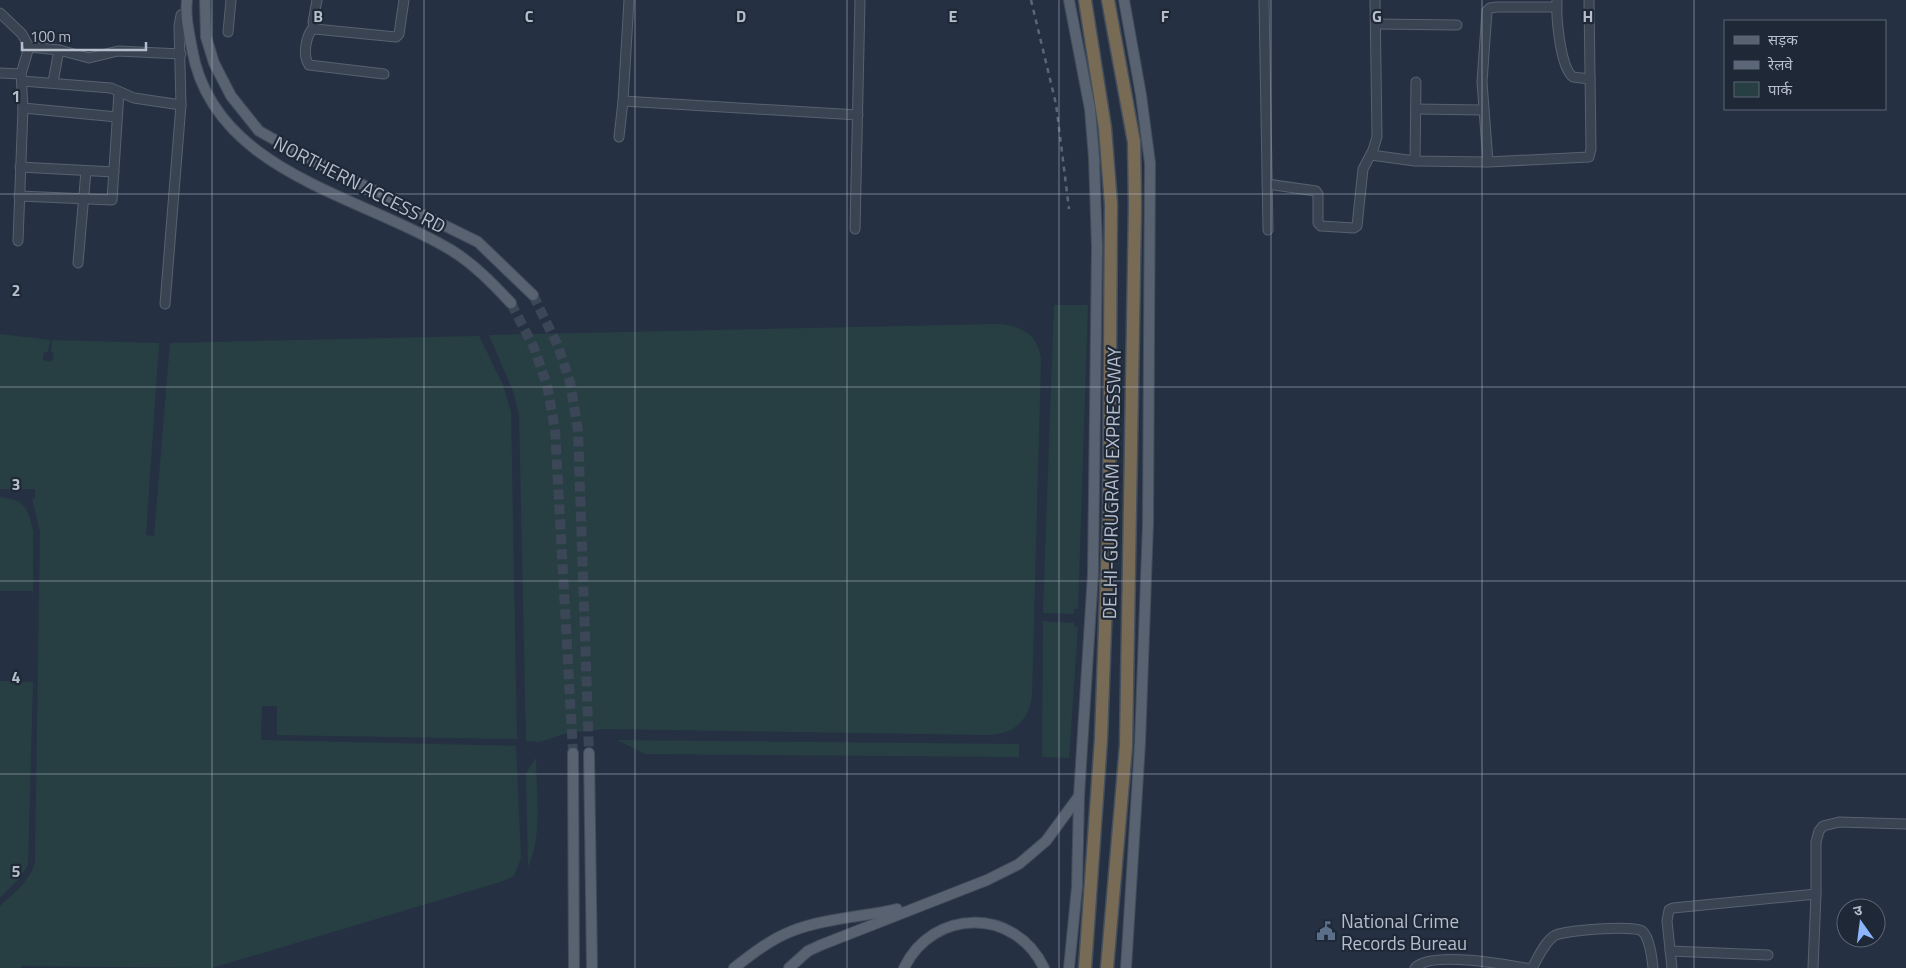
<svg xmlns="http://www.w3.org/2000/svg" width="1906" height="968" viewBox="0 0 1906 968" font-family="'Titillium Web','Noto Sans Devanagari',sans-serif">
	<rect width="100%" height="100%" fill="#253142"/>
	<!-- green -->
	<g fill="#273f43">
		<polygon points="1054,305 1088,305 1078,609 1074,609 1074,614 1043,613"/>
		<path d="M997 324C1020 325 1038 334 1041 359L1032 694C1030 719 1016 733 990 735L605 729 567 733 540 742 526 741 519 414 513 391 489 335Z"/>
		<path d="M0 334 50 340 48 352H44L43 360 52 362 54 353 51 352 52 340 159 343 146 535 154 536 170 343 479 336 503 385 511 412 517 739 277 735V706H262L261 740 516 746 521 858 514 876 500 882 212 968 21 966V968H0V906C15 892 30 881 35 862L40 531 32 498H35V489H0Z"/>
		<path d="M0 497C24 500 27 506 33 530V591H0Z"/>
		<polygon points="1043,621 1074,623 1074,626 1078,627 1069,758 1042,757"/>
		<polygon points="0,681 33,682 28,865 20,878 0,898"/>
		<polygon points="617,740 1019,744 1019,757 645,754"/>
		<path d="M536 758C536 793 543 835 528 867L526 773Z"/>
	</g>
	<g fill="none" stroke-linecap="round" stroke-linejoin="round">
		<!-- major-tunnel -->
		<g stroke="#3b4657" stroke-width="10" stroke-dasharray="10 5" stroke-linecap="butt">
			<polyline points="533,295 558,346 570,382 578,430 589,753"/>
			<polyline points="511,303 534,348 547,385 555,429 573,753"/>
		</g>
		<!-- minor casing -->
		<g stroke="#57616f" stroke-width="11">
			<g id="minor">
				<polyline points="317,0 313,22 315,29 396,37 399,34 404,0"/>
				<polyline points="1264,0 1268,230"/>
				<path d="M1557 0C1556 17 1560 67 1573 77L1590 79"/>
				<polyline points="0,13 22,34 29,47 21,74 23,108 18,241"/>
				<polyline points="1376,24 1457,25"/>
				<path d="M314 27C306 35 302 55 309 65L384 74"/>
				<polyline points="228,32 231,0"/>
				<polyline points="29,47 59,50 89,58 118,51 181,54"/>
				<polyline points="0,73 21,74"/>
				<polyline points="22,81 111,88 134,98 181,105"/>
				<polyline points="53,82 59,50"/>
				<polyline points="623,101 858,115"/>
				<polyline points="23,108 117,117"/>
				<polyline points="1416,109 1483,110"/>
				<polyline points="619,137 623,101 629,0"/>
				<polyline points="1371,155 1415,161 1488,162 1589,157 1591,149 1589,0"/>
				<polyline points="1415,161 1416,82"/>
				<polyline points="1488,162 1482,82 1487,11 1490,8 1497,7 1557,7"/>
				<polyline points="20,167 114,172"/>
				<polyline points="1267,184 1316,191 1318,194 1318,223 1321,226 1354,228 1357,226 1363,169 1373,150 1377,137 1375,0"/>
				<polyline points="19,196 112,200 119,92"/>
				<polyline points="855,229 860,0"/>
				<polyline points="78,263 86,171"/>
				<polyline points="165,304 181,105 179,26 181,15 186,12"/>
				<polyline points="1670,951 1768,955"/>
				<path d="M1415 968C1430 951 1503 964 1526 968"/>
				<path d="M1532 968C1538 958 1544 943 1554 936 1563 930 1634 925 1642 931 1650 938 1652 958 1653 968"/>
				<polyline points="1672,968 1667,921 1669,910 1673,908 1816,894"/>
				<polyline points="1813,968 1816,894 1816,842 1819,831 1823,826 1839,822 1906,824"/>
			</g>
		</g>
		<!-- major casing -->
		<g stroke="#434c5b" stroke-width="12">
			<g id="major">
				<path d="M187 0C185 17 189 32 192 49 213 172 360 195 451 250 474 264 493 284 511 303"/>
				<polyline points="205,0 206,37 214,63 231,96 259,131 304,156 478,242 533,295"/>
				<polyline points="1069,0 1090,109 1094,158 1097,247 1093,574 1079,796 1077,887 1069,968"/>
				<polyline points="1124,0 1141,95 1150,163 1148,524 1140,743 1126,968"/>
				<polyline points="573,753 574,968"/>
				<polyline points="589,753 592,968"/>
				<path d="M734 968C752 954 771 939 792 931 826 918 863 917 897 909"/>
				<polyline points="789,968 808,951 821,945 987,880 1019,864 1046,841 1079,796"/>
				<path d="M904 968C933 908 1015 907 1044 968"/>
			</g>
		</g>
		<!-- highway casing -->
		<g stroke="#444e5c" stroke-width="15">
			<g id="highway">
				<polyline points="1085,0 1105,128 1111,204 1109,516 1101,739 1085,968"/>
				<polyline points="1107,968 1126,746 1135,206 1134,142 1108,0"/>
			</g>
		</g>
		<!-- minor -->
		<use href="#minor" stroke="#394351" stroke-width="9"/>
		<!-- major -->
		<use href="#major" stroke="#586271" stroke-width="10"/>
		<!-- highway -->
		<use href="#highway" stroke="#786b56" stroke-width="12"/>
		<!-- rail -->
		<polyline stroke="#5b6779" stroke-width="2.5" stroke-dasharray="5 5" stroke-linecap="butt" points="1031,0 1056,104 1069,209"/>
	</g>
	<!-- grid -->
	<path fill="none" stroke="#b6becc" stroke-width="1" stroke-opacity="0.55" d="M212 0V968M424 0V968M635 0V968M847 0V968M1059 0V968M1271 0V968M1482 0V968M1694 0V968M0 194H1906M0 387H1906M0 581H1906M0 774H1906"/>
	<!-- icons -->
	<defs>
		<g id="civic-bare" transform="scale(1.5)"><path d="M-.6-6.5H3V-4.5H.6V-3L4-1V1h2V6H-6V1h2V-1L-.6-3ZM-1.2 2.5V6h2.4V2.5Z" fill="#5c6f8a" stroke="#1e2837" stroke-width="2.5" paint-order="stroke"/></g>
	</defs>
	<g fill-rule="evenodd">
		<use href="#civic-bare" x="1326" y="931"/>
	</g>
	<g text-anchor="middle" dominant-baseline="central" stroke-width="4.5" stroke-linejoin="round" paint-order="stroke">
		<!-- street labels -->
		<g font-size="19" fill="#b6becc" stroke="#1e2837">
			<text transform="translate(360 184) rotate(27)">NORTHERN ACCESS RD</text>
			<text transform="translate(1111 483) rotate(-89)">DELHI-GURUGRAM EXPRESSWAY</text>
		</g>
		<!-- poi labels -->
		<g font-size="19" fill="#b6becc" stroke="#1e2837" text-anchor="start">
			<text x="1341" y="920">National Crime<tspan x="1341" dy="22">Records Bureau</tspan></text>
		</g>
	</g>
	<g font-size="16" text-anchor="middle" font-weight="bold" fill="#b6becc" stroke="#1e2837" stroke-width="4.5" stroke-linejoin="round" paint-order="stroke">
		<text x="318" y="22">B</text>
		<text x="529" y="22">C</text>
		<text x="741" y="22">D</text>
		<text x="953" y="22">E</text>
		<text x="1165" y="22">F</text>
		<text x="1377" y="22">G</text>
		<text x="1588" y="22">H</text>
		<text x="16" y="102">1</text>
		<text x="16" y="296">2</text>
		<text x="16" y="490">3</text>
		<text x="16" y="683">4</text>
		<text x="16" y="877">5</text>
	</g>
	<!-- legend -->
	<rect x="1724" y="20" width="162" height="90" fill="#1e2837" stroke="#5b6473"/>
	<rect x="1734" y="36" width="25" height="8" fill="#586271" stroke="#5b6473"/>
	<text x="1768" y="45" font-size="15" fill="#b6becc">सड़क</text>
	<rect x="1734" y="61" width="25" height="8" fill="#5b6779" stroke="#5b6473"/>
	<text x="1768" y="70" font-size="15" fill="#b6becc">रेलवे</text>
	<rect x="1734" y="82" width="25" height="15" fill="#273f43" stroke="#5b6473"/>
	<text x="1768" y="95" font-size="15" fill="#b6becc">पार्क</text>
	<!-- north arrow -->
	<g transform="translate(1861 923) rotate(346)"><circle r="24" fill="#1e2837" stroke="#5b6473"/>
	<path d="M0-4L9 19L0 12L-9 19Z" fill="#8cb5fb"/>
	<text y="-8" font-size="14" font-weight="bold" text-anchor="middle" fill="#b6becc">उ</text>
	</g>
	<!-- scale -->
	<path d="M22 42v8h124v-8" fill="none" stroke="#b6becc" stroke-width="2.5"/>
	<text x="30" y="42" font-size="15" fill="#b6becc" stroke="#1e2837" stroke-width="4" paint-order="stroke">100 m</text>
</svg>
